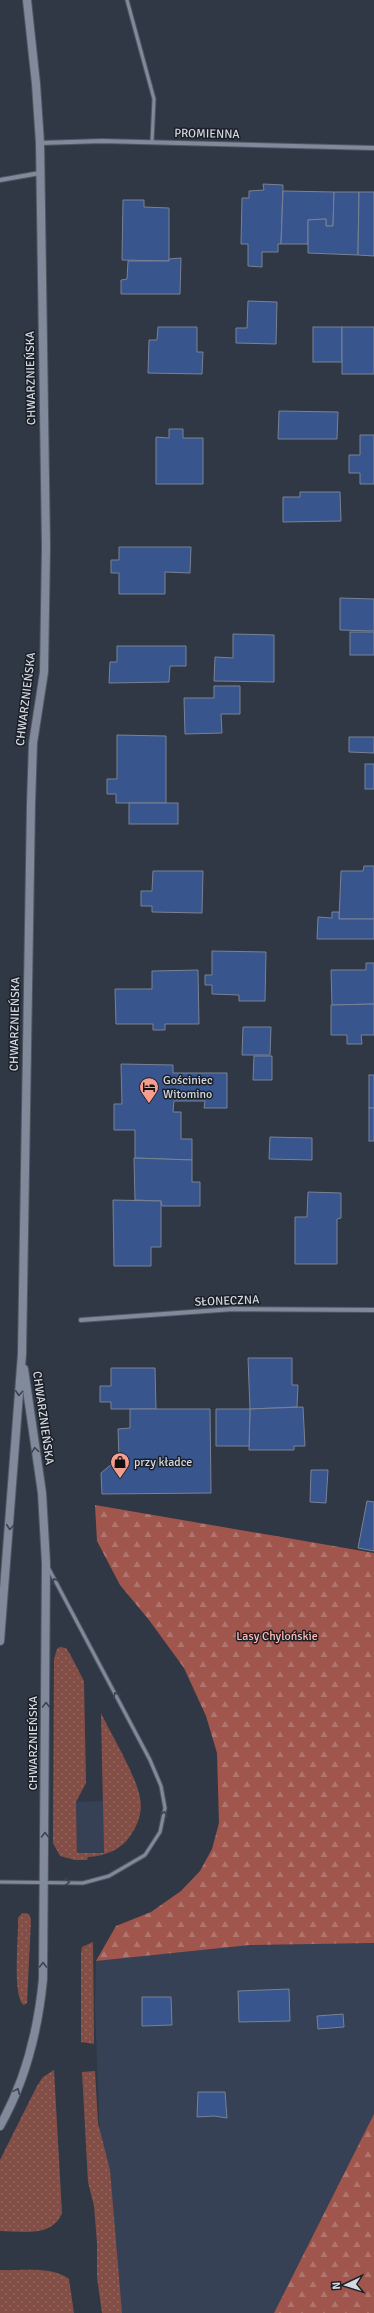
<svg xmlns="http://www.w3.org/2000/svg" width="374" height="2313" viewBox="0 0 374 2313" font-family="Signika,sans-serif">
	<defs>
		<pattern id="grass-dots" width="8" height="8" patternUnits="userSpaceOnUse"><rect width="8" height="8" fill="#834e46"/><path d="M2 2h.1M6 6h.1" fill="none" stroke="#946760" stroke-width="1.8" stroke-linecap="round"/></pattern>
		<pattern id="forest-firs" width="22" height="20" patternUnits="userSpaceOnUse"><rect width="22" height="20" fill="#a0564c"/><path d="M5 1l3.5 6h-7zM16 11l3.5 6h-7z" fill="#b0756e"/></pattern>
	</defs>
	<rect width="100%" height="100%" fill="#303846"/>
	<!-- built -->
	<g fill="#364155">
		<polygon points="103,1801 104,1853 77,1853 76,1802"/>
		<polygon points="374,1943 374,2114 274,2313 118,2313 101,2174 95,2004 96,1961 250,1945"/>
	</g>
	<!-- grass -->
	<g fill="url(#grass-dots)">
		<path d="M60 1647 66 1648 70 1654 84 1681 86 1783 76 1802 77 1853H104L101 1713C111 1734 137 1777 140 1798 143 1811 138 1825 130 1836 121 1850 105 1856 88 1857L87 1860H75L60 1856 53 1843 54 1659 57 1649Z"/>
		<path d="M22 1913 29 1914 31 1920 27 2003 24 2005C12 1997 19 1934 18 1918Z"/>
		<polygon points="93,1942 94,2044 81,2042 81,1953 82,1947"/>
		<path d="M54 2070 62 2213C52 2238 22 2231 0 2231V2160L37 2086 43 2077Z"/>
		<polygon points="95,2071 98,2123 110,2170 122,2313 102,2313 97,2277 97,2243 94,2206 88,2182 82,2072"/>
		<path d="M0 2270C21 2271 52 2266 69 2279L74 2313H0Z"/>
	</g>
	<!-- forest -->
	<g fill="url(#forest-firs)">
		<polygon points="95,1505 374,1553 374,1943 250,1945 96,1961 116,1926 151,1912 181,1891 200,1871 212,1849 219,1823 217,1753 206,1716 184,1668 149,1620 120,1585 97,1541"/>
		<polygon points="374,2114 374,2313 274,2313"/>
	</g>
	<!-- building -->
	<g fill="#39558e" stroke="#798293">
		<polygon points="263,184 283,185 281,244 278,244 278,252 262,252 262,267 248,266 248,244 241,244 242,198 249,198 249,191 264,190"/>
		<polygon points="283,191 334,192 333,226 326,226 326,219 308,220 308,244 281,244"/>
		<polygon points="334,192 359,192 358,255 308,253 308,220 326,219 326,226 333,226"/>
		<polygon points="359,192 374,192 374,256 358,255"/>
		<polygon points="123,200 144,200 144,207 169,208 169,261 122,260"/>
		<polygon points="181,258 180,294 121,294 121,280 127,279 128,261 169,261 169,259"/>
		<polygon points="248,301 277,302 276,344 236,343 236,328 247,328"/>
		<polygon points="158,327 197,327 197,352 203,352 202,374 148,373 149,340 157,340"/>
		<rect x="313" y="327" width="29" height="35"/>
		<rect x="342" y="327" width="32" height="47"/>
		<polygon points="279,411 338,412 337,439 278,439"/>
		<polygon points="169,429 183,429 183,438 203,438 203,484 156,484 156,437 169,438"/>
		<polygon points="360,435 374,435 374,484 360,484 360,473 349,473 349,455 360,455"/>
		<polygon points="300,492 340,492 341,521 283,522 283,497 300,497"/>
		<polygon points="119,547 191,547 190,573 165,572 165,594 119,594 119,573 111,573 111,560 119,560"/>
		<polygon points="340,598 374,599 374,631 340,630"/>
		<rect x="350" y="632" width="24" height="23"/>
		<polygon points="233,634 274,635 274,682 214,681 215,657 233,658"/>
		<polygon points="117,646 186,646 186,666 170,666 169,682 109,683 110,662 117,662"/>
		<polygon points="214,686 240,686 240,714 221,714 222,733 185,734 184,698 214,698"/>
		<polygon points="117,735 166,736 166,803 116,803 116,794 107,794 107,779 117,779"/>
		<polygon points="349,737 374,737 374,753 349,752"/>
		<rect x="365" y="764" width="9" height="25"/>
		<rect x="129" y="803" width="49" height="21"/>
		<polygon points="364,866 374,866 374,919 339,919 341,871 363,871"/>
		<polygon points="153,871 203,871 202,913 152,912 152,906 141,906 141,891 152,891"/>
		<polygon points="332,912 339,912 339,919 374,919 374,939 317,939 318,917 332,918"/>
		<polygon points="212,951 266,952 265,1001 239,1001 239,995 212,994 212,985 205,985 205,975 212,975"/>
		<polygon points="366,963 374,963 374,1004 332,1005 331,970 366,970"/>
		<polygon points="198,970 199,1024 165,1024 165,1030 153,1030 153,1024 116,1024 115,989 152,989 152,971"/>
		<polygon points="374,1004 374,1035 361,1035 362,1044 347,1044 347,1035 331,1035 331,1005"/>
		<polygon points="243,1027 271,1027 270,1055 242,1055"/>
		<polygon points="254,1056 272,1056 272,1080 253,1080"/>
		<polygon points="121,1064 173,1065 173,1073 227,1073 227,1108 204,1108 205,1101 174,1101 173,1112 181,1112 181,1139 192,1139 192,1160 135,1158 135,1130 114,1130 114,1104 122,1104"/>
		<rect x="369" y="1075" width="5" height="33"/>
		<rect x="369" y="1108" width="5" height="33"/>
		<polygon points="270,1137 312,1138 312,1160 269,1159"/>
		<polygon points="134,1158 192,1160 192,1182 200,1182 200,1206 162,1206 161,1201 135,1200"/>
		<polygon points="308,1192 341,1193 341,1218 337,1219 337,1264 295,1264 295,1217 307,1217"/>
		<polygon points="113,1200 161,1201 161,1247 151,1247 151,1266 114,1266"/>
		<polygon points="248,1358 292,1358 292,1385 298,1385 297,1407 250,1409"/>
		<polygon points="111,1368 155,1368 156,1409 111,1409 111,1402 100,1402 100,1386 111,1386"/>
		<polygon points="303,1407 305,1446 294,1446 294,1450 249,1450 250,1409"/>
		<polygon points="130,1409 210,1409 211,1493 102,1494 101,1473 119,1458 118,1429 130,1428"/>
		<polygon points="216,1409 250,1409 249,1446 216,1446"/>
		<polygon points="311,1470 328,1470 326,1503 310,1502"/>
		<polygon points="367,1501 374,1502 374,1551 358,1548"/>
		<polygon points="289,1989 290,2021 239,2022 238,1991"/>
		<polygon points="142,1997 171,1997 172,2025 142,2026"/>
		<polygon points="343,2014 344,2027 318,2029 317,2016"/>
		<polygon points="198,2092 225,2092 227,2118 214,2116 197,2117"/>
	</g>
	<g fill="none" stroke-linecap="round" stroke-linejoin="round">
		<!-- service casing -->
		<g stroke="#505662" stroke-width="5">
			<g id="service">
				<polyline points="127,0 154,99 152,142"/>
				<polyline points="0,1882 83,1883 109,1876 145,1855 160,1832 165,1808 161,1786 150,1760 49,1569"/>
			</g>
		</g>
		<!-- minor casing -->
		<g stroke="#505662" stroke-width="6">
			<g id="minor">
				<polyline points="40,143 102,141 374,148"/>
				<polyline points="0,180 40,173"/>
				<polyline points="81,1320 233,1309 374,1310"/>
			</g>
		</g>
		<!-- secondary casing -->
		<g stroke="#505662" stroke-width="10">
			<g id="secondary">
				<polyline points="0,1641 22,1354 31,804 33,743 44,672 46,547 40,143 36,84 27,0"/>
				<path d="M0 2126C26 2080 38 2031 43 1979L46 1563 42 1493 24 1369"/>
			</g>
		</g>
		<!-- service -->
		<use href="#service" stroke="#808a9b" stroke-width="3"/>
		<!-- minor -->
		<use href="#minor" stroke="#808a9b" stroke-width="4"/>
		<!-- secondary -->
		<use href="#secondary" stroke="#808a9b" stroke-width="8"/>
	</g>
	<!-- one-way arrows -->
	<defs><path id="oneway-chevron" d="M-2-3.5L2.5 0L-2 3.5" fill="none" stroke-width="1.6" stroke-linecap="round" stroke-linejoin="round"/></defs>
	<g stroke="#3e444f">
		<use href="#oneway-chevron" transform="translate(19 1393) rotate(94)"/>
		<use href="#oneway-chevron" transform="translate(35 1450) rotate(-98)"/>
		<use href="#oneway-chevron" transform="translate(10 1527) rotate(95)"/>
		<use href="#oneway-chevron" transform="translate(55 1581) rotate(-118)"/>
		<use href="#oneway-chevron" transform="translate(116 1695) rotate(-118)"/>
		<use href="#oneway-chevron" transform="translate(46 1705) rotate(-90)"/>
		<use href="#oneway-chevron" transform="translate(164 1814) rotate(-78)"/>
		<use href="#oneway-chevron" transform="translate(45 1835) rotate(-90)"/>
		<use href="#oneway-chevron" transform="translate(67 1882) rotate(1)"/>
		<use href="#oneway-chevron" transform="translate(43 1965) rotate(-89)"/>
		<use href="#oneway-chevron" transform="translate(17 2091) rotate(-66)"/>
	</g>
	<!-- icons -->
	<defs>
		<g id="hotel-pin" transform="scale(1)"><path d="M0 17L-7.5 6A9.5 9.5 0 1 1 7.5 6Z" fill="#f59d8f" stroke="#1b1f26"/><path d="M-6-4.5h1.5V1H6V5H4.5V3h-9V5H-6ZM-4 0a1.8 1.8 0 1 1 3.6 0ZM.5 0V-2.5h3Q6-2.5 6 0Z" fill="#111"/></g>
		<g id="shop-pin" transform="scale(1)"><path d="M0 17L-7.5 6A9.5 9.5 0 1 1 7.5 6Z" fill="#f59d8f" stroke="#1b1f26"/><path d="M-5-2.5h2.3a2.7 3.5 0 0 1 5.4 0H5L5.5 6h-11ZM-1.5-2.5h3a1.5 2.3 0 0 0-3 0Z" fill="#111"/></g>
	</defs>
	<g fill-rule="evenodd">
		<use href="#hotel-pin" x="149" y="1087"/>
		<use href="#shop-pin" x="120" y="1462"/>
	</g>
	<g text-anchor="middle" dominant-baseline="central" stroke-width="3" stroke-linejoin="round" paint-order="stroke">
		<!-- street labels -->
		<g font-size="12" fill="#d3d8e1" stroke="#1b1f26">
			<text transform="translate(207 134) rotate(1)">PROMIENNA</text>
			<text transform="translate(31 378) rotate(-91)">CHWARZNIEŃSKA</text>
			<text transform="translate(26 699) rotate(-83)">CHWARZNIEŃSKA</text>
			<text transform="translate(15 1024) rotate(-89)">CHWARZNIEŃSKA</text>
			<text transform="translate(227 1301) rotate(-2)">SŁONECZNA</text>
			<text transform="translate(43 1418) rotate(82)">CHWARZNIEŃSKA</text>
			<text transform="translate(33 1743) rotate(-90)">CHWARZNIEŃSKA</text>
		</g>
		<!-- poi labels -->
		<g font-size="12" fill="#d3d8e1" stroke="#1b1f26" text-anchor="start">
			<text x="163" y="1080">Gościniec<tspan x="163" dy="14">Witomino</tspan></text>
			<text x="134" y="1462">przy kładce</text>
		</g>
		<!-- park labels -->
		<g font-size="12" fill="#febcb2" stroke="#1b1f26">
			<text x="277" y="1636">Lasy Chylońskie</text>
		</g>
	</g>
	<!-- north arrow -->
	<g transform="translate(346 2285) rotate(266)" stroke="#1b1f26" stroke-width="3" paint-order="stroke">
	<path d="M0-3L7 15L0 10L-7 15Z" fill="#d3d8e1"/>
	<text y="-6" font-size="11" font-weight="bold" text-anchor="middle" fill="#d3d8e1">N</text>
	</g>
</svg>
